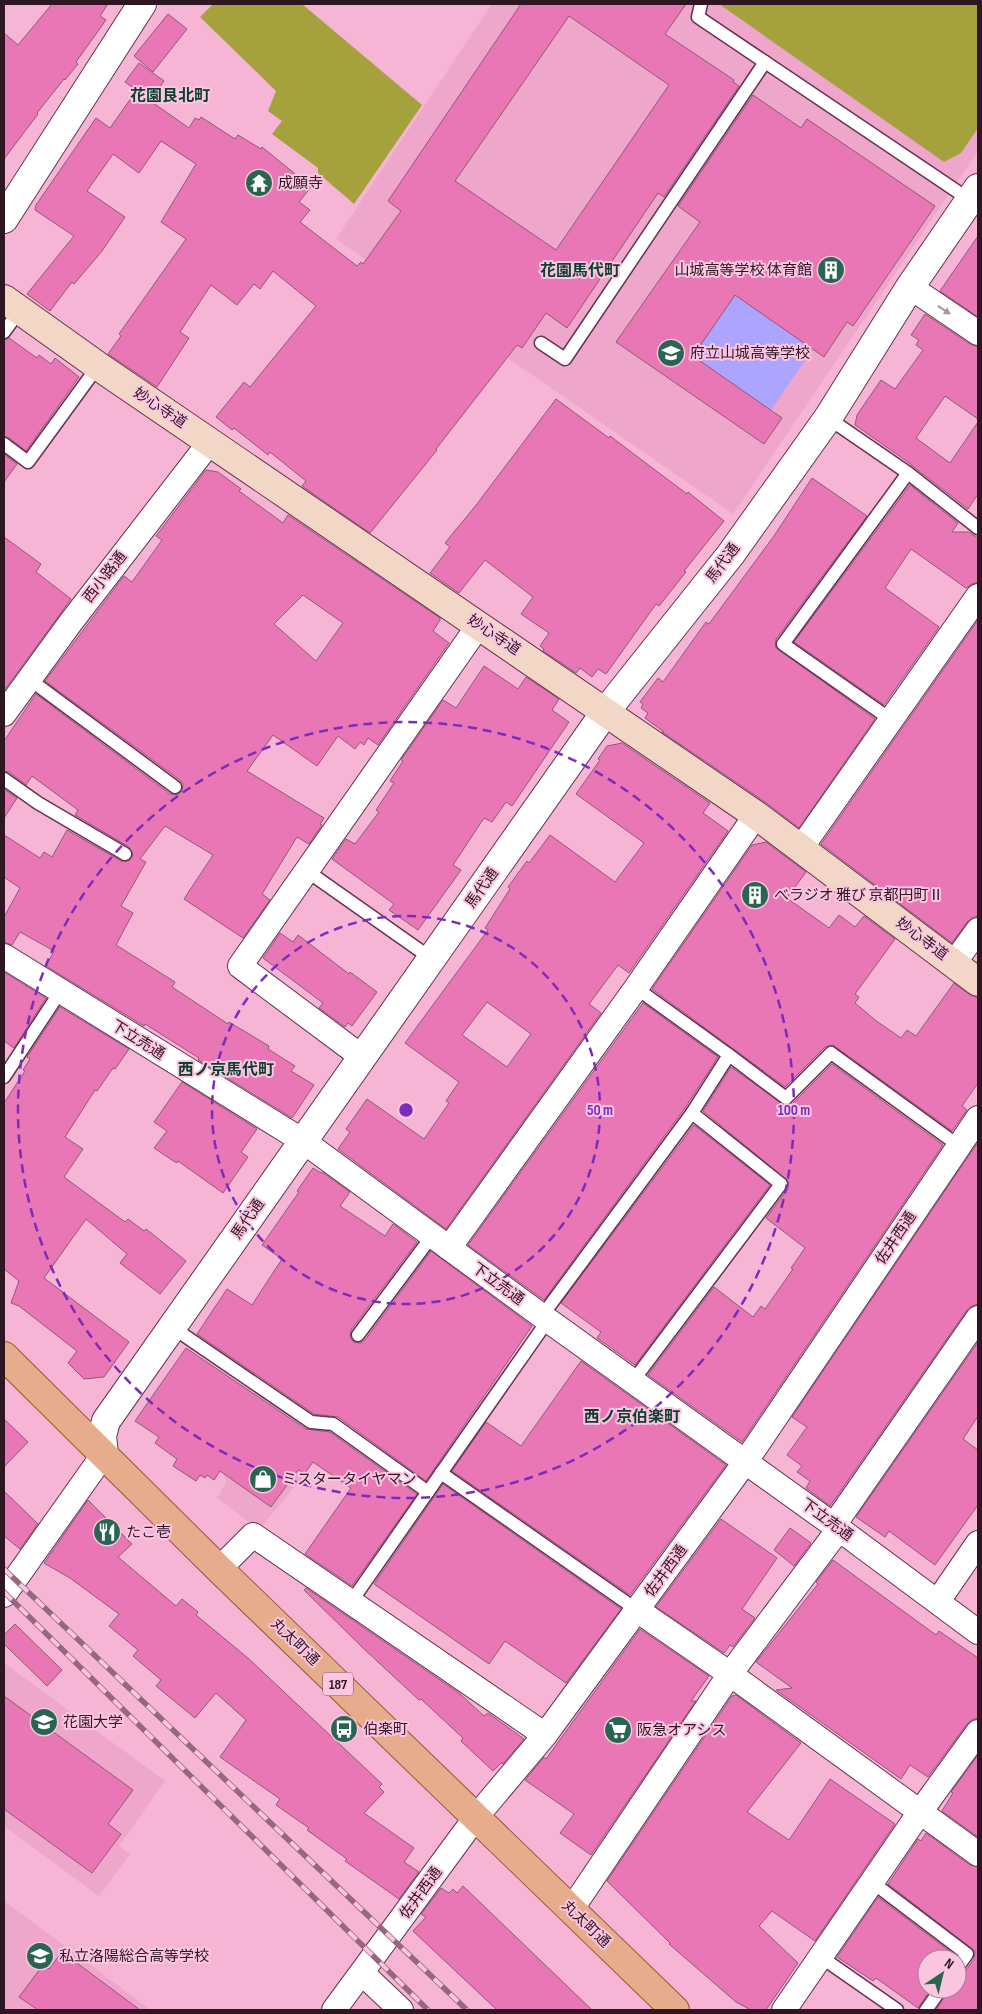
<svg xmlns="http://www.w3.org/2000/svg" width="982" height="2014" viewBox="0 0 982 2014" font-family="'Sofia Sans Condensed','Noto Sans JP',sans-serif">
	<rect width="100%" height="100%" fill="#f7b5d6"/>
	<!-- built -->
	<g fill="#eea6cb">
		<polygon points="492,4 978,4 978,151 733,514 336,239"/>
		<polygon points="248,1435 304,1475 259,1530 217,1498 226,1483 222,1469"/>
		<polygon points="4,1663 165,1781 119,1846 130,1854 99,1896 4,1826"/>
		<polygon points="4,1901 151,2010 4,2010"/>
	</g>
	<!-- green -->
	<g fill="#a5a23d">
		<polygon points="213,4 302,4 422,105 354,204 318,173 318,168 272,134 282,121 268,111 276,91 200,17"/>
		<polygon points="719,4 978,4 978,128 961,153 944,162"/>
	</g>
	<!-- water -->
	<polygon fill="#ada4fd" points="735,295 813,349 771,410 693,356"/>
	<!-- building -->
	<g fill="#e976b5" stroke="#925877" fill-rule="evenodd">
		<polygon points="52,4 108,4 100,16 106,20 76,62 78,64 65,80 64,79 37,113 38,114 4,159 4,33 18,45"/>
		<path d="M521 4H686L665 34 734 80 733 82 739 86 664 197 658 193 567 328 546 313 522 348 517 345 436 449 437 450 370 533 306 489 302 486 306 481 270 452 268 455 234 428 232 430 216 417 244 382 250 387 316 306 273 271 260 289 254 284 237 305 211 285 180 332 189 338 157 387 108 354 121 336 119 334 186 239 161 222 196 164 161 141 139 173 113 154 87 191 125 217 102 251 74 284 72 282 50 311 27 294 74 236 35 210 36 205 96 118 110 128 136 91 189 128 195 118 199 120 201 117 235 139 238 135 261 149 262 147 311 187 299 202 310 210 300 222 357 266 361 262 363 264 401 211 388 201ZM569 16 669 85 556 250 455 181Z"/>
		<polygon points="168,14 187,29 153,72 134,56"/>
		<polygon points="139,63 164,81 151,100 125,82"/>
		<polygon points="753,95 801,128 807,119 935,206 853,326 847,322 824,357 735,295 693,356 782,418 764,444 616,342 700,222 678,206"/>
		<polygon points="978,236 978,317 940,291"/>
		<polygon points="925,314 970,344 978,347 978,419 945,396 916,438 950,463 978,422 978,494 968,509 905,460 855,425 857,415 881,380 895,389 923,350 916,345 919,340 911,335"/>
		<polygon points="9,338 37,358 39,355 51,364 55,358 79,377 26,451 9,438 4,436 4,340"/>
		<polygon points="556,399 609,438 610,436 687,494 688,492 724,521 684,571 686,572 659,606 656,604 606,674 598,669 592,677 580,668 576,673 543,651 544,649 540,646 549,633 521,614 533,597 485,560 459,593 430,573 450,547 445,543 477,504"/>
		<polygon points="4,454 17,464 4,482"/>
		<path d="M206 470 218 472 241 489 239 491 283 523 288 515 440 618V620L433 631 449 643 378 745 368 738 364 745 360 742 355 749 338 736 317 766 273 735 247 771 324 818 320 824 322 825 309 844 297 837 262 894 270 900 243 938 184 899 213 855 165 826 140 859 146 862 121 906 133 913 116 945 175 982 172 987 228 1024 229 1022 269 1046 268 1049 295 1066 291 1071 314 1085 292 1118 198 1060 199 1058 145 1024 144 1026 46 966 54 951 20 932 12 945 4 942V917L20 888 4 877V835L40 858 44 852 52 857 67 830 121 861H129L133 855 129 847 75 815 78 810 32 776 26 785 9 772 4 771V741L36 694 170 794 178 795 182 791 183 784 180 780 45 681 124 576 132 582 162 540 156 536ZM303 595 343 623 316 661 274 624Z"/>
		<polygon points="812,478 867,516 776,639 775,647 875,719 799,828 765,802 662,732 664,732 645,718 648,713 641,708 643,704 640,702 658,678 663,682 706,622 709,624 774,536"/>
		<polygon points="910,485 958,523 952,532 969,532 978,538 978,582 972,584 966,588 911,549 885,588 939,627 884,705 794,642"/>
		<polygon points="4,537 41,564 36,572 71,599 4,691"/>
		<polygon points="978,620 978,916 972,918 967,922 952,943 821,844"/>
		<polygon points="484,666 518,689 526,677 559,699 552,710 569,722 512,806 506,802 492,822 484,818 453,865 461,870 418,930 389,910 394,904 332,859 346,839 355,844 379,812 376,810 394,783 390,781 403,761 401,760 443,700 456,708"/>
		<path d="M622 743 710 803 703 813 728 831 629 973 618 965 589 1004 601 1013 446 1229 338 1149 350 1132 346 1129 367 1099 424 1139 449 1103 446 1101 459 1082 405 1043 488 930 485 928 510 889 508 887 527 861 529 863 550 835 615 882 644 843 576 794 600 760 598 759 607 746ZM487 1002 531 1034 507 1067 462 1035Z"/>
		<polygon points="4,789 17,798 4,818"/>
		<polygon points="766,842 806,872 787,898 829,928 839,915 855,927 864,916 895,939 855,994 859,997 855,1003 875,1020 901,1038 907,1030 916,1036 954,983 969,994 978,998 978,1083 962,1106 967,1110 952,1131 833,1045 825,1047 785,1087 652,989 752,845"/>
		<polygon points="280,933 293,942 298,935 349,974 350,972 377,992 352,1026 348,1023 345,1027 319,1008 323,1003 263,958"/>
		<polygon points="4,972 46,998 14,1048 4,1041"/>
		<polygon points="643,1003 718,1057 685,1108 544,1300 468,1245"/>
		<polygon points="60,1007 129,1049 115,1069 113,1068 97,1091 95,1090 65,1137 83,1149 64,1177 125,1222 128,1219 144,1231 146,1229 186,1261 160,1294 120,1263 127,1254 86,1219 44,1278 129,1342 104,1377 84,1379 68,1363 77,1351 19,1306 11,1303 19,1281 4,1269 4,1103 25,1071 23,1070 30,1059 27,1057"/>
		<polygon points="832,1064 943,1145 742,1442 648,1375 714,1287 753,1317 761,1306 765,1309 793,1269 791,1268 805,1248 766,1218 788,1189 788,1181 703,1111 731,1067 785,1106 792,1104"/>
		<polygon points="182,1082 257,1129 241,1152 248,1157 223,1193 178,1161 177,1163 172,1160 154,1148 167,1131 154,1122"/>
		<polygon points="694,1125 770,1185 635,1365 597,1338 601,1332 561,1303"/>
		<polygon points="978,1142 978,1304 972,1306 967,1310 830,1506 806,1488 810,1481 797,1472 802,1466 787,1455 807,1427 792,1417"/>
		<polygon points="313,1168 321,1173 322,1172 350,1192 340,1206 385,1236 393,1224 417,1242 351,1330 350,1338 354,1342 361,1343 365,1340 431,1251 532,1326 426,1481 338,1417 314,1414 197,1334 227,1289 252,1305 282,1259 262,1245 299,1192 297,1191"/>
		<polygon points="978,1342 978,1416 963,1439 978,1450 978,1505 935,1565 889,1531 885,1537 856,1517"/>
		<polygon points="186,1348 306,1429 330,1432 417,1494 352,1586 305,1554 351,1488 313,1462 305,1473 298,1470 271,1507 220,1471 214,1480 207,1475 205,1478 200,1475 196,1481 173,1466 177,1459 155,1443 159,1437 135,1421"/>
		<polygon points="581,1361 726,1465 630,1595 452,1471 486,1422 521,1446"/>
		<polygon points="4,1419 28,1442 4,1467"/>
		<polygon points="443,1484 621,1609 566,1683 505,1641 489,1664 374,1584"/>
		<polygon points="4,1491 38,1524 20,1549 4,1536"/>
		<polygon points="88,1500 132,1544 118,1557 176,1606 182,1599 198,1612 196,1615 249,1659 382,1784 379,1787 384,1792 364,1813 414,1848 404,1862 419,1872 399,1899 345,1861 347,1859 307,1830 309,1828 276,1805 280,1799 220,1757 246,1720 216,1693 195,1718 156,1686 161,1680 133,1656 138,1650 109,1626 119,1614 70,1578 44,1563"/>
		<polygon points="721,1519 777,1558 742,1609 755,1618 733,1647 730,1645 724,1653 656,1607"/>
		<polygon points="790,1528 811,1543 794,1566 774,1550"/>
		<polygon points="833,1560 936,1635 939,1631 978,1658 978,1718 972,1720 967,1724 928,1777 910,1765 901,1779 776,1690 792,1688 756,1662 818,1584 816,1582"/>
		<polygon points="306,1588 459,1693 484,1716 488,1713 524,1739 503,1764 501,1763 493,1771 461,1741 463,1738 421,1699 419,1700 363,1648 304,1590"/>
		<polygon points="15,1624 62,1670 47,1686 4,1644 4,1635"/>
		<polygon points="640,1629 709,1676 691,1701 696,1701 591,1855 560,1833 574,1814 525,1780 544,1757 546,1759"/>
		<polygon points="736,1695 801,1743 747,1812 789,1840 830,1779 895,1824 815,1941 772,1911 759,1926 798,1963 766,2010 751,2010 736,2002 669,1944 670,1943 607,1881 732,1696"/>
		<polygon points="4,1696 133,1790 108,1824 121,1834 92,1873 4,1809"/>
		<polygon points="978,1755 978,1837 942,1811 953,1793 951,1792"/>
		<polygon points="926,1833 970,1865 978,1867 978,2010 936,2010 949,1989 957,1989 957,1976 964,1973 974,1959 975,1951 888,1884 918,1839 921,1841"/>
		<polygon points="463,1886 592,2010 497,2010 413,1931 426,1917 421,1914 441,1888 449,1893 453,1889 457,1893"/>
		<polygon points="878,1897 956,1956 953,1959 927,1959 927,1989 931,1989 918,2008 876,1978 873,1981 837,1957"/>
		<polygon points="62,1952 140,2010 38,2010 19,1997 43,1965 49,1969"/>
	</g>
	<g fill="none" stroke-linecap="round" stroke-linejoin="round">
		<!-- service casing -->
		<g stroke="#67314f" stroke-width="15">
			<g id="service">
				<polyline points="701,4 698,17 970,200"/>
				<polyline points="4,332 20,310"/>
				<polyline points="541,343 565,359 765,62"/>
				<polyline points="828,418 908,473 978,528"/>
				<polyline points="4,444 28,462 98,366"/>
				<polyline points="29,679 175,787"/>
				<polyline points="890,719 783,644 908,473"/>
				<polyline points="4,779 38,803 125,854"/>
				<polyline points="307,871 432,959"/>
				<polyline points="729,1055 786,1098 831,1053 959,1146"/>
				<polyline points="4,1077 60,992"/>
				<polyline points="542,1316 692,1113 729,1055 636,988"/>
				<polyline points="172,1327 311,1422 333,1424 428,1492"/>
				<polyline points="358,1335 432,1236"/>
				<polyline points="633,1381 781,1184 692,1113"/>
				<polyline points="441,1473 637,1610"/>
				<polyline points="351,1602 548,1320"/>
				<polyline points="872,1882 967,1954 957,1968"/>
				<polyline points="821,1957 897,2010"/>
				<polyline points="926,2010 941,1989"/>
			</g>
		</g>
		<!-- minor casing -->
		<g stroke="#67314f" stroke-width="26">
			<g id="minor">
				<polyline points="910,287 978,333"/>
				<polyline points="4,714 71,622 210,442"/>
				<polyline points="801,848 978,596"/>
				<polyline points="4,956 303,1141 542,1316 839,1529 978,1632"/>
				<polyline points="954,963 978,930"/>
				<polyline points="362,1057 240,966 479,625"/>
				<polyline points="449,1248 636,988 756,815"/>
				<polyline points="834,1525 978,1318"/>
				<polyline points="219,1569 253,1535 545,1735"/>
				<polyline points="4,1595 104,1454"/>
				<polyline points="938,1601 978,1543"/>
				<polyline points="637,1610 730,1674 978,1854"/>
				<polyline points="571,1910 730,1674 839,1529"/>
				<polyline points="362,1973 401,2010"/>
				<polyline points="334,2010 476,1817 545,1735 746,1461 978,1118"/>
				<polyline points="784,2010 920,1812 978,1732"/>
			</g>
		</g>
		<!-- tertiary casing -->
		<g stroke="#67314f" stroke-width="30">
			<g id="tertiary">
				<polyline points="4,219 142,4"/>
				<polyline points="104,1454 102,1436 106,1421 606,711 731,554 828,418 910,287 978,188"/>
			</g>
		</g>
		<!-- secondary casing -->
		<g stroke="#67314f" stroke-width="30">
			<polyline id="secondary" points="4,299 98,366 756,815 978,982"/>
		</g>
		<!-- primary casing -->
		<g stroke="#9b5436" stroke-width="30">
			<polyline id="primary" points="4,1356 219,1569 675,2010"/>
		</g>
		<!-- service -->
		<use href="#service" stroke="#fff" stroke-width="12"/>
		<!-- minor -->
		<use href="#minor" stroke="#fff" stroke-width="24"/>
		<!-- tertiary -->
		<use href="#tertiary" stroke="#fff" stroke-width="28"/>
		<!-- secondary -->
		<use href="#secondary" stroke="#f2d6c6" stroke-width="28"/>
		<!-- primary -->
		<use href="#primary" stroke="#e6ac8c" stroke-width="28"/>
		<!-- rail casing -->
		<g stroke="#95687f" stroke-width="5.5">
			<g id="rail">
				<polyline points="4,1569 467,2010"/>
				<polyline points="4,1592 428,2010"/>
			</g>
		</g>
		<!-- rail -->
		<use href="#rail" stroke="#fcc6e1" stroke-width="4" stroke-dasharray="11" stroke-linecap="butt"/>
	</g>
	<!-- one-way arrows -->
	<defs><path id="oneway-solid" d="M-6-.8H1V-3.2L6.5 0L1 3.2V.8H-6Z" transform="scale(1.25)"/></defs>
	<use fill="#a1969c" href="#oneway-solid" transform="translate(944 310) rotate(34)"/>
	<!-- distance rings -->
	<g fill="none" stroke="#7b2cbf" stroke-width="2.5" stroke-dasharray="9 6">
		<circle cx="406" cy="1110" r="194"/>
		<circle cx="406" cy="1110" r="388"/>
	</g>
	<!-- icons -->
	<defs>
		<g id="temple-disc" transform="scale(1.4375)"><circle r="9.5" fill="#296550" stroke="#fcc6e1"/><path d="M0-6L5-2H3V0L6.5 2.5H4V6H1.5V3h-3V6H-4V2.5H-6.5L-3 0V-2H-5Z" fill="#fff"/></g>
		<g id="building-disc" transform="scale(1.4375)"><circle r="9.5" fill="#296550" stroke="#fcc6e1"/><path d="M-4-6H4V6H1V3H-1V6H-4ZM-2.5-4.3h1.7v1.8h-1.7ZM.8-4.3h1.7v1.8H.8ZM-2.5-1h1.7V.8h-1.7ZM.8-1h1.7V.8H.8Z" fill="#fff"/></g>
		<g id="school-disc" transform="scale(1.4375)"><circle r="9.5" fill="#296550" stroke="#fcc6e1"/><path d="M0-5L7-2L0 1L-7-2ZM-4 1L0 2.5L4 1V4Q0 6-4 4Z" fill="#fff"/></g>
		<g id="shop-disc" transform="scale(1.4375)"><circle r="9.5" fill="#296550" stroke="#fcc6e1"/><path d="M-5-2.5h2.3a2.7 3.5 0 0 1 5.4 0H5L5.5 6h-11ZM-1.5-2.5h3a1.5 2.3 0 0 0-3 0Z" fill="#fff"/></g>
		<g id="restaurant-disc" transform="scale(1.4375)"><circle r="9.5" fill="#296550" stroke="#fcc6e1"/><path d="M-5-6h1v4h1v-4h1v4h1v-4h1v5L-1.5 .5V6h-2V.5L-5-1ZM5-6V6H3V1.5H1.5Q1.5-4 5-6Z" fill="#fff"/></g>
		<g id="university-disc" transform="scale(1.4375)"><circle r="9.5" fill="#296550" stroke="#fcc6e1"/><path d="M0-5L7-2L0 1L-7-2ZM-4 1L0 2.5L4 1V4Q0 6-4 4Z" fill="#fff"/></g>
		<g id="bus-disc" transform="scale(1.4375)"><circle r="9.5" fill="#296550" stroke="#fcc6e1"/><path d="M-5-6H5V4H4V6H2V4H-2V6H-4V4H-5ZM-3.5-4V0h7V-4ZM-3.5 1.2v1.5H-2V1.2ZM2 1.2v1.5H3.5V1.2Z" fill="#fff"/></g>
		<g id="supermarket-disc" transform="scale(1.4375)"><circle r="9.5" fill="#296550" stroke="#fcc6e1"/><path d="M-6-5.5h2.5l.6 2H6L4.5 2H-2.5L-4.4-4H-6ZM-1.5 3.2a1.3 1.3 0 1 0 .1 0ZM3 3.2a1.3 1.3 0 1 0 .1 0Z" fill="#fff"/></g>
	</defs>
	<g fill-rule="evenodd">
		<use href="#temple-disc" x="259" y="183"/>
		<use href="#building-disc" x="831" y="270"/>
		<use href="#school-disc" x="671" y="353"/>
		<use href="#building-disc" x="755" y="895"/>
		<use href="#shop-disc" x="263" y="1479"/>
		<use href="#restaurant-disc" x="107" y="1532"/>
		<use href="#university-disc" x="44" y="1722"/>
		<use href="#bus-disc" x="344" y="1729"/>
		<use href="#supermarket-disc" x="618" y="1730"/>
		<use href="#school-disc" x="40" y="1956"/>
	</g>
	<g text-anchor="middle" dominant-baseline="central" stroke-width="4" stroke-linejoin="round" paint-order="stroke">
		<!-- shield labels -->
		<rect fill="#fcc6e1" stroke="#6c4b5c" stroke-width="1" x="323" y="1672.5" width="30" height="23" rx="4"/>
		<g font-size="14" font-weight="bold" fill="#2e1623">
			<text x="338" y="1684">187</text>
		</g>
		<!-- poi labels -->
		<g font-size="15" fill="#2e1623" stroke="#fcc6e1" text-anchor="start">
			<text x="278" y="183">成願寺</text>
			<text x="812" y="270" text-anchor="end">山城高等学校 体育館</text>
			<text x="690" y="353">府立山城高等学校</text>
			<text x="774" y="895">べラジオ 雅び 京都円町Ⅱ</text>
			<text x="282" y="1479">ミスタータイヤマン</text>
			<text x="126" y="1532">たこ壱</text>
			<text x="63" y="1722">花園大学</text>
			<text x="363" y="1729">伯楽町</text>
			<text x="637" y="1730">阪急オアシス</text>
			<text x="59" y="1956">私立洛陽総合高等学校</text>
		</g>
		<!-- street labels -->
		<g font-size="15" fill="#2e1623" stroke="#fcc6e1">
			<text transform="translate(160 408) rotate(34)">妙心寺道</text>
			<text transform="translate(723 563) rotate(-53)">馬代通</text>
			<text transform="translate(105 577) rotate(-52)">西小路通</text>
			<text transform="translate(494 635) rotate(34)">妙心寺道</text>
			<text transform="translate(482 888) rotate(-55)">馬代通</text>
			<text transform="translate(922 939) rotate(37)">妙心寺道</text>
			<text transform="translate(138 1040) rotate(32)">下立売通</text>
			<text transform="translate(248 1219) rotate(-55)">馬代通</text>
			<text transform="translate(896 1238) rotate(-56)">佐井西通</text>
			<text transform="translate(498 1284) rotate(36)">下立売通</text>
			<text transform="translate(827 1520) rotate(36)">下立売通</text>
			<text transform="translate(666 1571) rotate(-54)">佐井西通</text>
			<text transform="translate(295 1642) rotate(44)">丸太町通</text>
			<text transform="translate(421 1893) rotate(-54)">佐井西通</text>
			<text transform="translate(586 1924) rotate(44)">丸太町通</text>
		</g>
		<!-- neighbourhood labels -->
		<g font-size="16" font-weight="bold" fill="#0c3f2f" stroke="#fcc6e1">
			<text x="170" y="96">花園艮北町</text>
			<text x="580" y="271">花園馬代町</text>
			<text x="226" y="1070">西ノ京馬代町</text>
			<text x="632" y="1417">西ノ京伯楽町</text>
		</g>
	</g>
	<circle cx="406" cy="1110" r="8" fill="#7b2cbf" stroke="#fcc6e1" stroke-width="2.5"/>
	<g font-size="15" text-anchor="middle" font-weight="bold" fill="#7b2cbf" stroke="#fcc6e1" stroke-width="4" stroke-linejoin="round" paint-order="stroke">
		<text x="600" y="1115">50 m</text>
		<text x="794" y="1115">100 m</text>
	</g>
	<!-- border -->
	<rect width="982" height="2014" fill="none" stroke="#2e1623" stroke-width="10"/>
	<!-- north arrow -->
	<g transform="translate(942 1974) rotate(35)"><circle r="24" fill="#fcc6e1" stroke="#aa8095"/>
	<path d="M0-4L9 19L0 12L-9 19Z" fill="#296550"/>
	<text y="-8" font-size="14" font-weight="bold" text-anchor="middle" fill="#2e1623">N</text>
	</g>
</svg>
